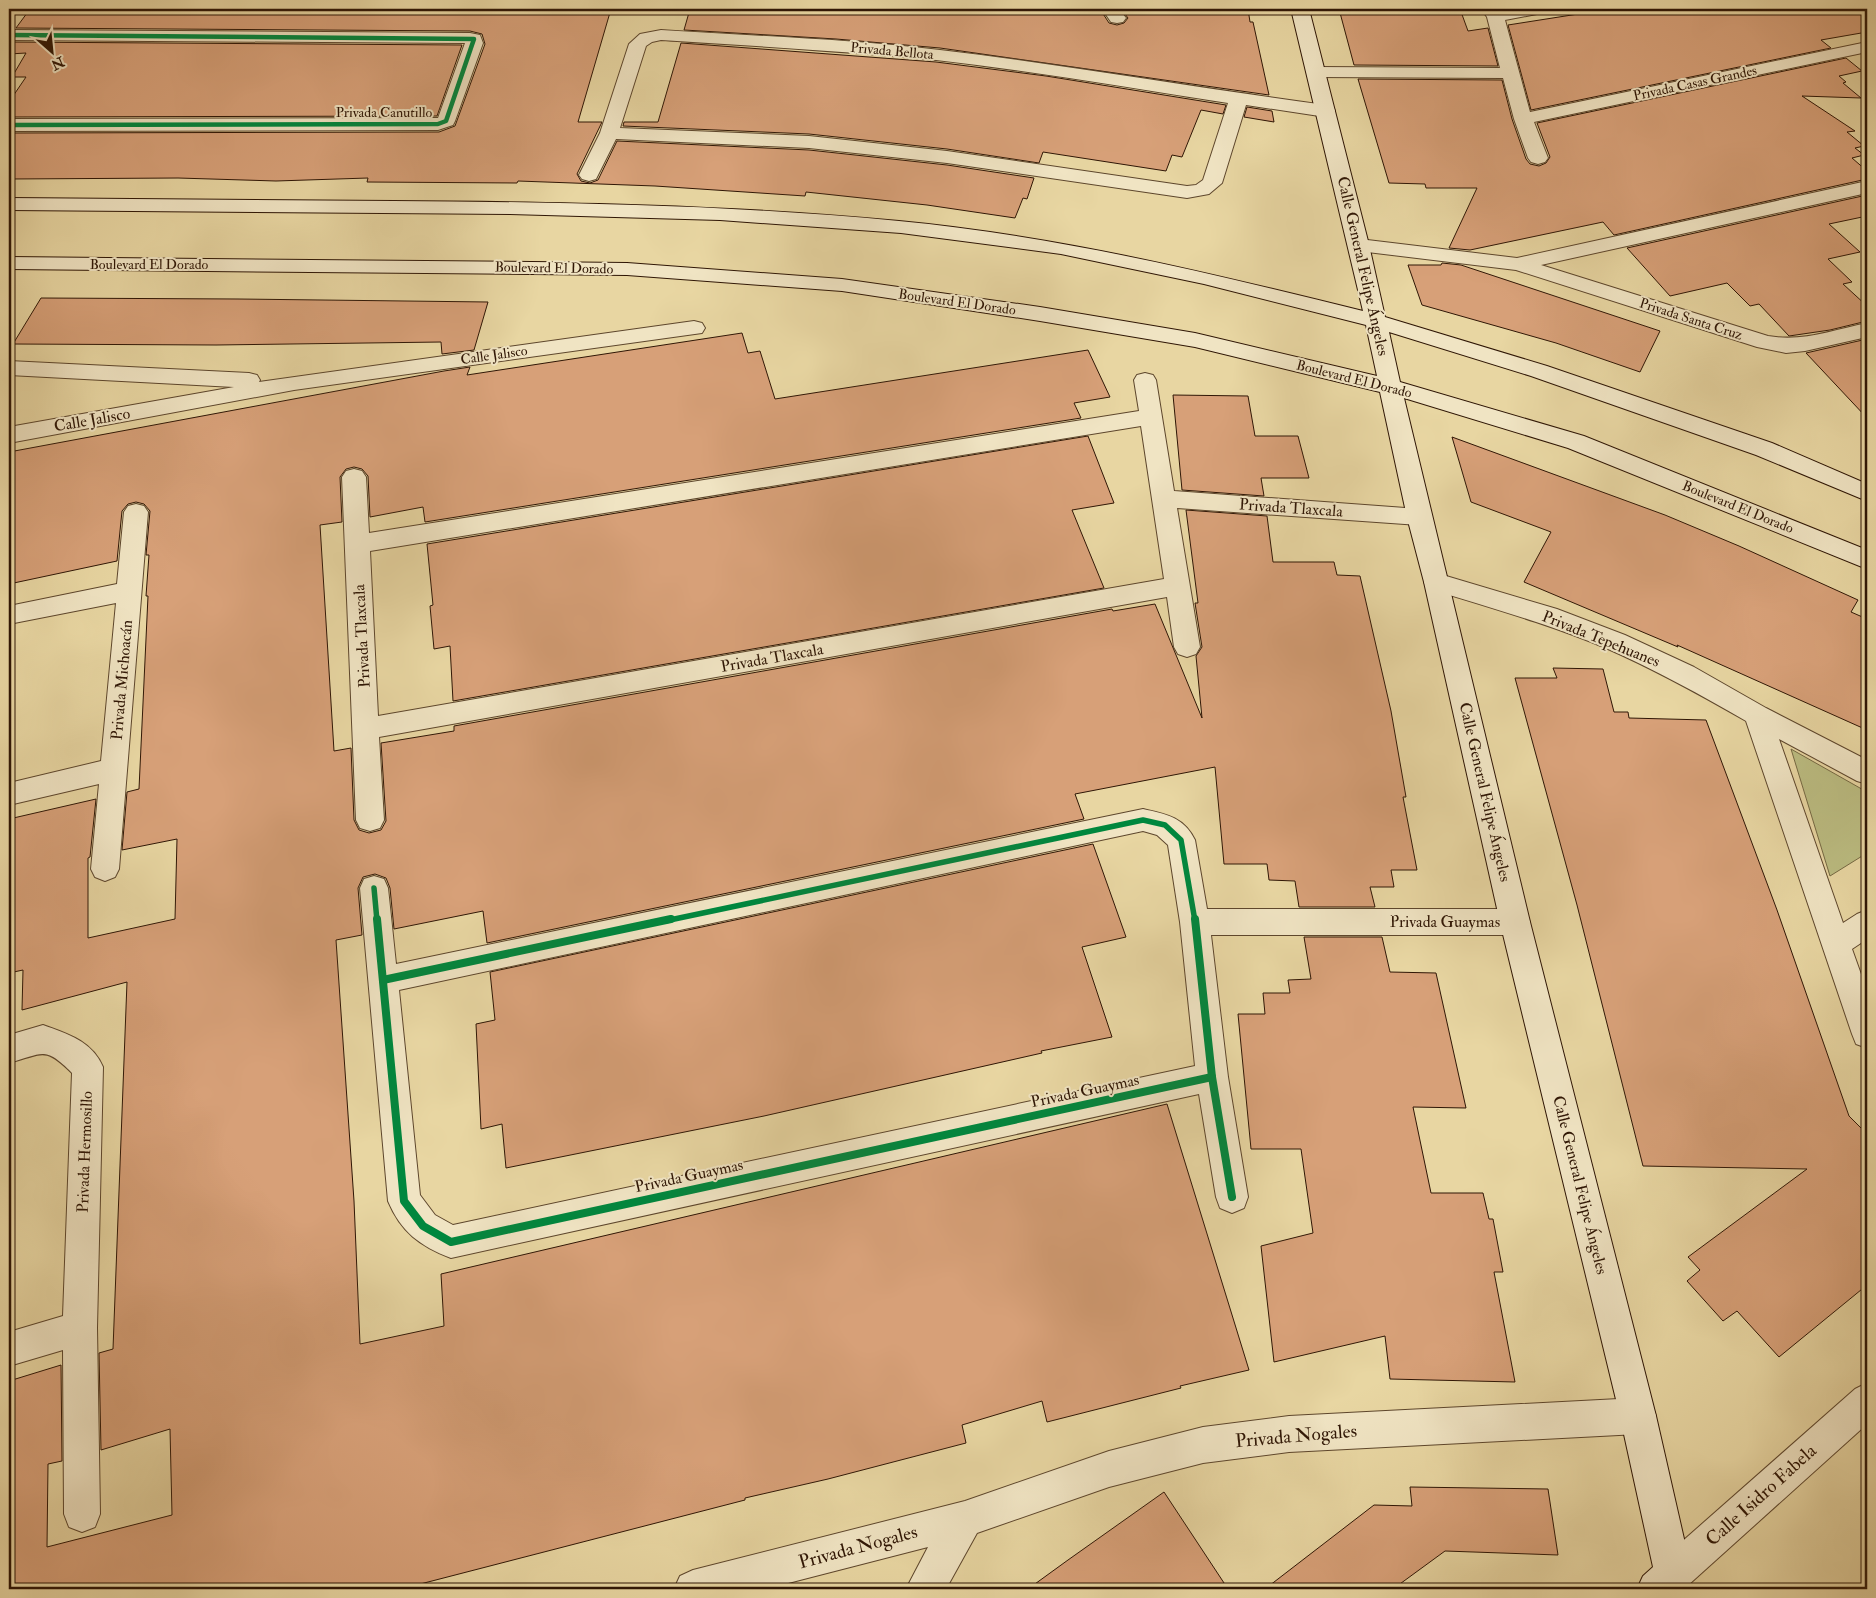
<svg xmlns="http://www.w3.org/2000/svg" width="1876" height="1598" viewBox="0 0 1876 1598" font-family="'IM FELL Double Pica',serif">
	<rect width="100%" height="100%" fill="#e8d6a2"/>
	<filter id="stains"><feTurbulence type="fractalNoise" baseFrequency=".004" numOctaves="4"/><feColorMatrix values="0 0 0 0 .2 0 0 0 0 .09 0 0 0 0 .02 0 0 0 .5 -.17"/></filter>
	<radialGradient id="worn" r=".72"><stop offset=".6" stop-color="#630" stop-opacity="0"/><stop offset="1" stop-color="#630" stop-opacity=".3"/></radialGradient>
	<!-- green -->
	<polygon fill="#bbbc81" stroke="#756943" points="1791,749 1867,792 1867,853 1830,876"/>
	<!-- building -->
	<g fill="#d7a078" stroke="#2f1605">
		<polygon points="30,9 611,9 578,122 602,122 577,174 581,181 590,183 598,180 617,141 809,150 947,165 1034,178 1027,199 1023,198 1015,218 927,205 806,192 805,196 655,186 518,181 517,183 367,182 368,178 276,181 178,178 9,179 9,133 439,132 455,126 485,44 482,34 470,31 16,28"/>
		<polygon points="690,9 917,9 943,11 944,9 1100,9 1109,23 1117,25 1124,23 1128,18 1121,9 1248,9 1250,22 1253,22 1269,95 940,48 836,39 684,30"/>
		<polygon points="1339,9 1460,9 1468,31 1488,28 1498,66 1354,65"/>
		<polygon points="1610,9 1867,9 1867,32 1821,40 1831,48 1531,110 1508,25"/>
		<polygon points="9,42 462,45 437,116 9,117 9,102 26,77 12,77 26,53 9,54"/>
		<polygon points="681,43 936,62 1046,76 1226,105 1223,114 1201,110 1182,157 1172,155 1166,171 1043,152 1039,163 947,149 809,134 623,126 624,122 658,122"/>
		<polygon points="1846,58 1862,71 1839,76 1846,82 1843,83 1861,98 1802,96 1855,131 1847,132 1864,146 1855,148 1864,155 1852,158 1867,171 1867,179 1614,235 1603,222 1470,250 1449,248 1477,188 1426,188 1425,184 1389,183 1358,79 1502,80 1512,119 1526,159 1530,164 1539,166 1546,163 1550,157 1537,123"/>
		<polygon points="1247,107 1272,111 1274,122 1244,117"/>
		<polygon points="1867,195 1867,216 1829,224 1860,252 1828,259 1852,282 1843,284 1867,306 1867,321 1830,330 1789,336 1759,304 1750,306 1727,283 1670,296 1627,248"/>
		<polygon points="1442,263 1461,265 1660,331 1640,372 1556,343 1422,305 1408,265 1441,265"/>
		<polygon points="41,298 238,299 488,302 474,350 442,354 441,342 216,345 13,344"/>
		<polygon points="742,333 748,353 760,351 775,399 1088,350 1110,397 1074,403 1081,418 425,522 423,507 370,517 368,476 362,469 354,467 346,469 340,477 342,522 320,525 334,751 351,748 354,820 359,830 369,833 381,830 386,821 381,743 454,731 454,726 1112,609 1113,611 1155,604 1202,718 1196,656 1202,647 1195,603 1198,603 1186,510 1267,516 1273,562 1334,562 1337,575 1360,576 1391,711 1406,797 1403,797 1417,870 1391,870 1394,887 1370,887 1375,907 1299,907 1295,881 1269,880 1267,864 1224,864 1215,767 1075,794 1084,819 487,943 483,911 394,929 390,888 386,878 375,874 363,877 358,888 362,935 336,940 354,1201 360,1344 444,1326 441,1274 1167,1104 1249,1370 1180,1386 1181,1388 1047,1422 1042,1401 962,1425 966,1443 828,1479 745,1498 745,1500 401,1589 9,1589 9,1381 61,1365 62,1461 48,1464 47,1547 172,1515 170,1429 101,1450 99,1353 113,1349 127,982 22,1010 23,970 9,973 9,819 96,799 90,857 88,858 88,938 175,919 177,839 122,850 127,792 139,789 148,596 146,596 149,555 146,555 150,511 144,504 136,502 128,504 122,511 117,561 9,584 9,452 444,371 470,367 467,375"/>
		<polygon points="1867,339 1867,418 1806,353"/>
		<polygon points="1173,395 1248,396 1255,436 1298,436 1309,478 1261,478 1264,496 1182,490"/>
		<polygon points="1088,436 1114,503 1072,510 1104,588 453,701 450,646 434,649 430,606 433,605 427,544"/>
		<polygon points="1452,437 1665,515 1739,546 1858,600 1851,612 1867,619 1867,730 1677,645 1678,647 1524,582 1551,532 1471,502"/>
		<polygon points="1553,668 1603,669 1614,712 1628,712 1629,718 1706,720 1777,910 1849,1116 1862,1129 1867,1125 1867,1285 1779,1357 1737,1311 1723,1321 1687,1281 1700,1270 1688,1257 1807,1169 1643,1166 1577,905 1515,678 1557,678"/>
		<polygon points="1093,844 1126,937 1082,947 1112,1037 1041,1051 1042,1053 764,1116 506,1168 502,1124 481,1129 476,1024 495,1020 490,972"/>
		<polygon points="1304,937 1382,937 1390,972 1436,973 1466,1108 1413,1107 1431,1193 1483,1193 1489,1219 1493,1219 1503,1272 1494,1272 1515,1382 1390,1379 1385,1336 1274,1362 1261,1246 1313,1233 1301,1149 1251,1149 1238,1014 1265,1014 1263,993 1290,993 1288,980 1311,979"/>
		<polygon points="1410,1487 1548,1489 1558,1555 1445,1551 1393,1589 1265,1589 1374,1505 1412,1506"/>
		<polygon points="1164,1492 1228,1589 1028,1589 1068,1560"/>
	</g>
	<g fill="none" stroke-linecap="round" stroke-linejoin="round">
		<!-- minor casing -->
		<g stroke="#5d462c" stroke-width="2">
			<g id="minor">
				<polygon points="1102,9 1119,9 1126,18 1123,22 1117,23 1111,22"/>
				<polygon points="1481,9 1545,9 1542,13 1505,20 1530,112 1867,42 1867,52 1534,122 1548,158 1545,162 1538,164 1531,162 1528,158 1514,119 1503,78 1316,77 1310,76 1307,72 1310,68 1316,67 1500,68 1487,17"/>
				<polygon points="9,30 470,33 480,35 483,43 455,121 453,125 438,130 9,131 9,119 436,118 438,118 465,43 9,40"/>
				<path d="M661 30C754 36 848 39 940 50 1069 65 1197 88 1326 105L1333 107 1335 111 1333 115 1326 117 1246 105 1222 183 1209 194 1187 198 947 163 809 148 616 139 596 179 589 181 582 179 579 175 600 133 629 44 640 34ZM661 40C753 46 845 51 936 60 1034 71 1131 88 1228 103L1203 180 1196 185 1187 186 947 151 809 136 620 128 646 46 652 42Z"/>
				<path d="M1867 181V193L1541 265 1768 336C1803 342 1833 330 1867 323V337L1805 351 1786 353 1757 347 1516 270 1359 251 1352 249 1349 245 1352 241 1359 239 1517 258Z"/>
				<polygon points="694,321 702,323 705,328 702,333 294,390 9,443 9,427 234,387 9,375 9,361 249,373 257,375 260,380 259,382"/>
				<path d="M1145 373 1153 375 1156 380 1174 491 1419 509 1427 511 1431 517 1427 523 1419 525 1177 508 1200 647 1196 654 1187 657 1178 654 1174 647 1167 597 379 737 384 820 380 828 370 831 360 828 356 820 342 477 346 471 354 469 362 471 366 477 369 533 1139 411 1134 380 1137 375ZM1141 426 1164 579 378 716 370 551Z"/>
				<polygon points="136,504 144,506 148,512 119,869 115,877 105,881 95,877 91,869 99,784 9,805 9,783 101,761 116,603 9,624 9,606 117,584 124,512 128,506"/>
				<path d="M1436 573 1557 609 1625 635 1694 667 1766 708 1867 760V784L1857 781 1779 739 1843 923 1857 914 1867 910V939L1852 949 1867 991V1048L1856 1044 1852 1034 1746 721C1701 695 1656 670 1608 649 1549 624 1488 607 1427 588L1424 582 1427 576Z"/>
				<path d="M1143 809C1166 814 1184 817 1195 840L1207 909H1515L1525 913 1530 922 1525 931 1515 935H1211L1228 1077 1248 1197 1244 1208 1232 1213 1220 1208 1216 1197 1199 1094 451 1258C420 1246 401 1232 388 1201L360 888 364 879 374 876 384 879 388 888 396 964ZM1143 831 1157 835 1168 845 1180 922 1195 1066 453 1225 435 1215 420 1195 399 990Z"/>
				<path d="M43 1025C68 1034 92 1041 103 1067L97 1328 100 1514 95 1527 82 1532 69 1527 64 1514 63 1350 9 1366V1332L63 1316 72 1073C44 1045 43 1054 9 1063V1035Z"/>
				<polygon points="1638,1398 1651,1403 1656,1416 1651,1429 1638,1434 1289,1452 1203,1463 1109,1487 977,1533 946,1589 906,1589 928,1547 765,1589 674,1589 680,1576 693,1570 965,1501 1109,1451 1203,1427 1289,1416"/>
			</g>
		</g>
		<!-- tertiary casing -->
		<g stroke="#5d462c" stroke-width="2">
			<path id="tertiary" d="M1867 1383V1424L1686 1587C1679 1590 1667 1590 1660 1587L1654 1574 1660 1561 1855 1389Z"/>
		</g>
		<!-- secondary casing -->
		<g stroke="#2f1605" stroke-width="2">
			<path id="secondary" d="M1291 9H1309L1369 245 1385 317 1547 366 1772 443 1867 484V501L1756 455 1531 376 1389 332 1400 382 1584 436 1867 550V569L1568 448 1404 398 1530 922 1656 1416 1692 1574 1684 1589H1637L1643 1576 1653 1567 1620 1416 1500 922 1424 582 1407 517 1380 392 1195 347 1040 321 842 291 627 275 9 269V257L627 263 842 279 1040 307 1195 333 1377 376 1366 325 1204 284 1061 254 901 233 720 220 510 214 9 210V198C137 199 265 200 393 201 562 202 731 205 899 221 1057 236 1210 273 1363 311Z"/>
		</g>
		<!-- minor -->
		<use href="#minor" fill="#f0e4c3" fill-rule="evenodd"/>
		<!-- tertiary -->
		<use href="#tertiary" fill="#f0e4c3" fill-rule="evenodd"/>
		<!-- secondary -->
		<use href="#secondary" fill="#f0e4c3" fill-rule="evenodd"/>
		<!-- cycleway-far2 casing -->
		<g stroke="#f0e4c3" stroke-width="7">
			<polyline id="cycleway-far2" points="9,35 474,39 446,121 438,124 9,125"/>
		</g>
		<!-- cycleway-far1 casing -->
		<g stroke="#f0e4c3" stroke-width="9">
			<g id="cycleway-far1">
				<polyline points="374,888 377,921"/>
				<polyline points="665,921 1143,820 1165,825 1181,840 1195,921"/>
			</g>
		</g>
		<!-- cycleway casing -->
		<g stroke="#f0e4c3" stroke-width="11">
			<g id="cycleway">
				<polyline points="377,919 404,1201 423,1226 451,1242 1212,1077"/>
				<polyline points="1195,919 1212,1077 1232,1197"/>
				<polyline points="383,980 671,919"/>
			</g>
		</g>
		<!-- cycleway-far2 -->
		<use href="#cycleway-far2" stroke="#00873e" stroke-width="4.5"/>
		<!-- cycleway-far1 -->
		<use href="#cycleway-far1" stroke="#00873e" stroke-width="5.5"/>
		<!-- cycleway -->
		<use href="#cycleway" stroke="#00873e" stroke-width="8"/>
	</g>
	<g text-anchor="middle" dominant-baseline="central" stroke-width="4" stroke-linejoin="round" paint-order="stroke">
		<!-- far-street labels -->
		<g font-size="14" fill="#2f1605" stroke="#f0e4c3">
			<text transform="translate(892 51) rotate(5)">Privada Bellota</text>
			<text transform="translate(1695 83) rotate(-12)">Privada Casas Grandes</text>
			<text x="384" y="112">Privada Canutillo</text>
			<text x="149" y="264">Boulevard El Dorado</text>
			<text transform="translate(554 268) rotate(1)">Boulevard El Dorado</text>
			<text transform="translate(957 302) rotate(8)">Boulevard El Dorado</text>
			<text transform="translate(1691 319) rotate(18)">Privada Santa Cruz</text>
			<text transform="translate(494 355) rotate(-8)">Calle Jalisco</text>
			<text transform="translate(1354 379) rotate(14)">Boulevard El Dorado</text>
			<text transform="translate(1738 507) rotate(22)">Boulevard El Dorado</text>
		</g>
		<!-- street labels -->
		<g font-size="16" fill="#2f1605" stroke="#f0e4c3">
			<text transform="translate(1363 266) rotate(77)">Calle General Felipe Ángeles</text>
			<text transform="translate(92 420) rotate(-10)">Calle Jalisco</text>
			<text transform="translate(1291 508) rotate(4)">Privada Tlaxcala</text>
			<text transform="translate(362 636) rotate(-93)">Privada Tlaxcala</text>
			<text transform="translate(1601 639) rotate(22)">Privada Tepehuanes</text>
			<text transform="translate(772 658) rotate(-10)">Privada Tlaxcala</text>
			<text transform="translate(122 680) rotate(-85)">Privada Michoacán</text>
			<text transform="translate(1485 792) rotate(77)">Calle General Felipe Ángeles</text>
			<text x="1445" y="922">Privada Guaymas</text>
			<text transform="translate(1085 1091) rotate(-12)">Privada Guaymas</text>
			<text transform="translate(85 1152) rotate(-88)">Privada Hermosillo</text>
			<text transform="translate(689 1176) rotate(-12)">Privada Guaymas</text>
			<text transform="translate(1580 1185) rotate(76)">Calle General Felipe Ángeles</text>
		</g>
		<!-- near-street labels -->
		<g font-size="19" fill="#2f1605" stroke="#f0e4c3">
			<text transform="translate(1296 1436) rotate(-5)">Privada Nogales</text>
			<text transform="translate(1761 1495) rotate(-42)">Calle Isidro Fabela</text>
			<text transform="translate(858 1547) rotate(-15)">Privada Nogales</text>
		</g>
	</g>
	<!-- margin -->
	<rect width="1876" height="1598" fill="none" stroke="#e8d6a2" stroke-width="30"/>
	<rect x="10" y="10" width="1856" height="1578" fill="none" stroke="#2f1605" stroke-width="2.5"/>
	<rect x="15" y="15" width="1846" height="1568" fill="none" stroke="#2f1605"/>
	<!-- north arrow -->
	<g transform="translate(52 52) rotate(153)" stroke="#f0e4c3" stroke-width="4" paint-order="stroke">
	<path d="M0-4L9 19L0 12L-9 19Z" fill="#2f1605"/>
	<text y="-8" font-size="14" font-weight="bold" text-anchor="middle" fill="#2f1605">N</text>
	</g>
	<rect width="100%" height="100%" filter="url(#stains)"/>
	<rect width="100%" height="100%" fill="url(#worn)"/>
</svg>
